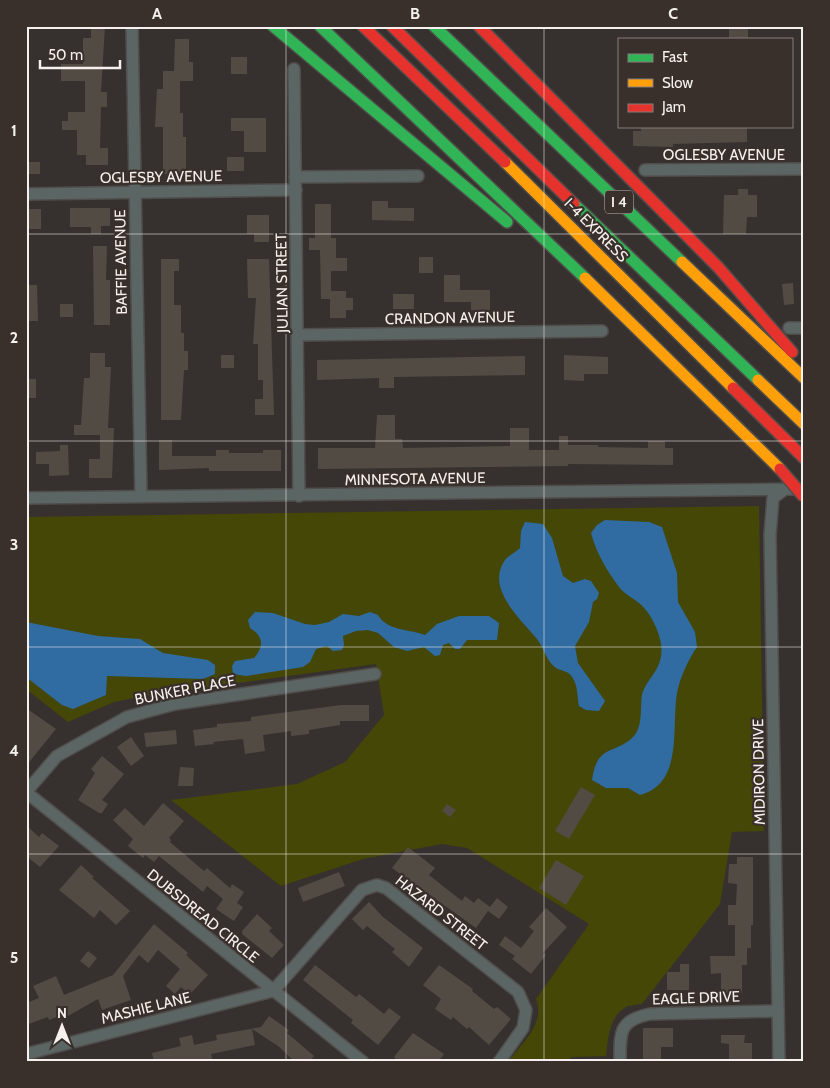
<svg xmlns="http://www.w3.org/2000/svg" width="830" height="1088" viewBox="0 0 830 1088" font-family="Cabin,sans-serif">
	<rect width="100%" height="100%" fill="#36312f"/>
	<!-- green -->
	<path fill="#444706" d="M759 506 764 831 732 832 720 904 642 1004C637 1005 630 1005 626 1007 609 1016 608 1040 606 1056L571 1057 568 1062H508C522 1043 546 1023 536 999L589 924 467 848 442 844 363 859 281 886 171 800 297 784 345 762 384 715 376 664 144 696 114 702 68 722 26 689V517Z"/>
	<!-- water -->
	<g fill="#306ca2">
		<path d="M605 520 649 522 662 527 677 573 678 602 695 632 697 647C688 660 680 678 677 693 671 728 684 783 640 795L628 788H606L592 780C597 743 616 755 634 736 643 726 640 707 642 695 647 676 667 668 660 639 658 630 651 615 645 609 638 600 626 596 619 587 607 571 596 552 591 533L597 525Z"/>
		<path d="M525 522 543 524 552 538 563 576 573 583 585 579 591 581 599 593 597 599 593 602 589 622 575 646 578 663 605 701 599 711 586 710 579 706C577 696 578 685 572 677 569 671 561 671 556 668 546 661 544 648 537 639 521 619 485 589 505 560 508 556 516 552 520 548L521 531Z"/>
		<path d="M255 612 273 613 305 624 315 625 329 622 343 614 359 616 370 612 378 615C387 631 409 629 425 635L437 624 459 616H489L499 623 497 640H467L460 649H455L449 643 443 645 440 655 435 656 424 647 407 651 394 647 378 633 368 630 356 631 343 636 344 645 342 650 333 651 327 646 316 649 310 662 303 667 246 676 233 674 232 666 235 661 254 658C264 647 264 636 250 628L248 620Z"/>
		<polygon points="26,622 98,636 140,639 163,653 208,660 215,665 215,674 203,679 107,676 106,695 73,709 62,705 26,677"/>
	</g>
	<!-- building -->
	<g fill="#524b43">
		<polygon points="91,26 105,26 101,92 107,92 107,107 101,107 100,148 108,148 108,165 86,165 86,155 77,155 77,130 62,130 62,121 68,121 68,112 85,112 85,81 61,81 61,64 83,64 83,38 91,38"/>
		<rect x="729" y="27" width="19" height="12"/>
		<polygon points="175,39 189,39 189,62 193,62 193,81 180,81 180,113 183,113 183,137 186,137 186,174 163,174 163,127 155,127 157,89 163,89 163,71 174,71"/>
		<rect x="231" y="57" width="16" height="17"/>
		<polygon points="231,118 266,118 266,152 244,152 244,131 231,131"/>
		<polygon points="641,126 747,126 747,142 673,144 673,147 633,146 633,131 641,131"/>
		<rect x="227" y="157" width="17" height="14"/>
		<rect x="26" y="162" width="14" height="12"/>
		<polygon points="738,189 748,189 748,195 757,195 757,217 747,217 746,234 723,234 724,195 738,195"/>
		<polygon points="372,201 388,201 388,208 414,208 414,221 372,220"/>
		<polygon points="315,204 331,204 331,238 336,238 336,258 347,258 347,271 331,271 331,291 346,291 346,298 353,298 353,310 346,310 346,318 330,318 330,299 321,299 320,250 309,250 309,238 315,238"/>
		<polygon points="70,208 110,208 110,226 101,226 101,234 91,234 91,227 70,227"/>
		<rect x="26" y="209" width="15" height="20"/>
		<polygon points="247,215 269,215 269,242 254,242 254,234 247,234"/>
		<polygon points="93,246 107,246 106,280 110,280 110,325 94,325"/>
		<rect x="419" y="257" width="14" height="16"/>
		<polygon points="161,259 179,259 179,271 174,271 174,305 181,305 181,333 184,333 184,351 188,351 188,370 184,370 181,420 161,420"/>
		<polygon points="247,259 269,259 274,415 255,415 255,399 263,399 263,380 258,380 258,344 253,344 256,298 248,298"/>
		<polygon points="444,275 460,275 460,290 490,290 490,310 471,310 471,302 444,302"/>
		<polygon points="793,283 794,304 784,305 782,284"/>
		<polygon points="26,285 37,285 38,321 26,321"/>
		<rect x="393" y="294" width="21" height="15"/>
		<rect x="60" y="304" width="13" height="13"/>
		<polygon points="90,353 105,353 105,367 111,367 108,428 114,428 112,478 89,478 89,459 100,459 100,435 74,435 74,425 81,425 84,378 90,378"/>
		<rect x="221" y="355" width="13" height="13"/>
		<polygon points="564,355 608,357 608,374 584,374 584,381 564,380"/>
		<polygon points="525,356 525,375 394,377 394,388 379,388 379,378 317,380 317,360"/>
		<rect x="26" y="379" width="10" height="19"/>
		<polygon points="377,415 395,415 395,439 402,439 403,448 510,446 510,428 529,428 529,450 559,450 559,436 568,436 568,445 598,445 598,447 648,448 648,441 665,441 665,448 673,448 673,465 568,464 568,466 318,469 318,448 375,448"/>
		<polygon points="159,440 172,440 172,456 216,456 216,450 229,450 229,453 263,453 263,450 281,450 281,471 209,471 209,468 159,470"/>
		<polygon points="60,445 68,445 69,475 49,476 49,464 36,464 36,452 60,451"/>
		<polygon points="341,705 369,705 369,721 340,721 340,725 309,730 309,734 291,736 291,731 263,735 265,751 245,754 243,739 213,742 214,744 195,746 193,730 217,727 217,724 251,721 251,717"/>
		<polygon points="26,708 56,729 26,766"/>
		<polygon points="176,730 177,744 146,747 144,733"/>
		<polygon points="131,737 144,756 131,766 117,747"/>
		<polygon points="102,756 124,774 102,800 108,804 102,813 99,813 78,800 95,773 91,769"/>
		<polygon points="180,767 194,768 193,786 178,786"/>
		<polygon points="581,787 595,795 569,839 555,831"/>
		<polygon points="163,803 184,821 169,838 171,840 170,842 204,871 207,868 230,888 232,884 244,892 237,903 243,907 234,921 216,909 223,899 207,886 203,892 159,856 154,862 145,855 143,858 128,846 133,839 113,820 125,808 144,826"/>
		<polygon points="447,804 456,810 450,817 442,811"/>
		<polygon points="26,825 39,837 42,833 59,846 40,867 26,856"/>
		<polygon points="408,847 435,868 429,875 462,901 465,896 474,903 478,898 490,907 497,898 508,907 499,919 488,911 476,928 392,868"/>
		<polygon points="737,857 753,857 753,925 751,925 751,948 747,948 747,965 742,965 742,993 721,993 721,973 711,974 710,956 735,956 735,925 728,925 728,905 736,905 737,884 728,883 729,864 737,864"/>
		<polygon points="556,860 584,876 566,905 539,888"/>
		<polygon points="81,865 94,877 92,878 130,911 116,925 100,910 94,918 59,890"/>
		<polygon points="339,872 345,886 303,902 298,888"/>
		<polygon points="369,902 383,917 423,948 409,967 392,952 395,949 367,926 363,930 352,919"/>
		<polygon points="546,908 567,927 543,953 546,955 531,974 512,959 515,956 499,945 505,936 521,948 534,931 529,927"/>
		<polygon points="257,914 272,928 269,931 284,945 272,958 242,934 242,931"/>
		<polygon points="154,924 188,953 186,955 208,975 190,994 181,987 175,994 166,986 180,969 158,950 148,963 139,955 123,976 131,1000 102,1010 98,999 59,1021 57,1017 49,1020 48,1017 26,1025 26,1003 39,998 33,986 56,976 64,995 113,975"/>
		<polygon points="88,951 97,958 89,968 80,961"/>
		<polygon points="680,964 689,964 689,990 667,990 667,972 680,972"/>
		<polygon points="315,965 356,997 359,994 384,1014 389,1008 401,1017 378,1045 351,1023 353,1020 303,980"/>
		<polygon points="439,965 473,989 472,991 494,1009 497,1007 511,1019 489,1045 469,1027 467,1029 453,1017 451,1020 435,1009 441,999 423,985"/>
		<polygon points="269,1016 289,1030 287,1033 314,1056 309,1062 295,1062 278,1046 252,1029 255,1045 211,1054 213,1062 154,1062 152,1053 181,1046 179,1038 192,1035 194,1045 217,1040 216,1035 261,1027"/>
		<polygon points="643,1028 673,1028 673,1047 661,1047 661,1062 643,1062"/>
		<polygon points="413,1033 444,1054 438,1062 399,1062 394,1057"/>
		<polygon points="721,1035 745,1035 744,1043 752,1043 752,1060 729,1059 729,1044 721,1043"/>
	</g>
	<g fill="none" stroke-linecap="round" stroke-linejoin="round">
		<!-- street casing -->
		<g stroke="#504d4b" stroke-width="14">
			<g id="street">
				<polyline points="132,26 141,496"/>
				<polyline points="294,69 299,496"/>
				<polyline points="645,170 804,169"/>
				<polyline points="295,177 418,176"/>
				<polyline points="26,194 296,190"/>
				<polyline points="789,328 804,328"/>
				<polyline points="297,335 602,331"/>
				<polyline points="26,498 797,489"/>
				<polyline points="26,792 363,1062"/>
				<polyline points="26,792 57,756 127,717 175,704 375,674"/>
				<polyline points="26,1054 273,991 362,890 377,885 386,888 518,992 526,1010 523,1028 499,1062"/>
				<path d="M620 1062C620 1032 619 1020 650 1014L778 1011"/>
				<polyline points="779,1062 770,535 773,498 785,489"/>
			</g>
		</g>
		<!-- fast casing -->
		<g stroke="#504d4b" stroke-width="14">
			<g id="fast">
				<polyline points="273,26 507,222"/>
				<polyline points="320,26 585,278"/>
				<polyline points="434,26 682,262"/>
				<polyline points="574,204 758,380"/>
			</g>
		</g>
		<!-- slow casing -->
		<g stroke="#504d4b" stroke-width="14">
			<g id="slow">
				<polyline points="505,162 733,388"/>
				<polyline points="682,262 804,378"/>
				<polyline points="585,278 780,469"/>
				<polyline points="758,380 804,424"/>
			</g>
		</g>
		<!-- jam casing -->
		<g stroke="#504d4b" stroke-width="14">
			<g id="jam">
				<polyline points="363,26 505,162"/>
				<polyline points="392,26 574,204"/>
				<polyline points="479,26 718,267 792,352"/>
				<polyline points="733,388 804,458"/>
			</g>
		</g>
		<!-- street -->
		<use href="#street" stroke="#5b6664" stroke-width="11"/>
		<!-- fast -->
		<use href="#fast" stroke="#30b455" stroke-width="11"/>
		<!-- slow -->
		<use href="#slow" stroke="#ff9f0a" stroke-width="11"/>
		<!-- jam -->
		<use href="#jam" stroke="#e5322d" stroke-width="11"/>
		<!-- jam-bridge casing -->
		<g stroke="#504d4b" stroke-width="14" stroke-linecap="butt">
			<polyline id="jam-bridge" points="780,469 804,497"/>
		</g>
		<!-- jam-bridge -->
		<use href="#jam-bridge" stroke="#e5322d" stroke-width="11"/>
	</g>
	<!-- grid -->
	<path fill="none" stroke="#f6f1ee" stroke-width="1" stroke-opacity="0.55" d="M286 26V1062M544 26V1062M26 234H804M26 441H804M26 647H804M26 854H804"/>
	<g text-anchor="middle" dominant-baseline="central" stroke-width="4.5" stroke-linejoin="round" paint-order="stroke">
		<!-- shield labels -->
		<rect fill="#39302c" stroke="#bdb7b4" stroke-width="1" x="605" y="190.5" width="28" height="23" rx="4"/>
		<g font-size="14" font-weight="bold" fill="#f6f1ee">
			<text x="619" y="202">I 4</text>
		</g>
		<!-- street labels -->
		<g font-size="15" fill="#f6f1ee" stroke="#39302c">
			<text x="724" y="155">OGLESBY AVENUE</text>
			<text transform="translate(161 177) rotate(-1)">OGLESBY AVENUE</text>
			<text transform="translate(596 230) rotate(45)">I-4 EXPRESS</text>
			<text transform="translate(121 262) rotate(-91)">BAFFIE AVENUE</text>
			<text transform="translate(282 283) rotate(-91)">JULIAN STREET</text>
			<text transform="translate(450 318) rotate(-1)">CRANDON AVENUE</text>
			<text transform="translate(415 479) rotate(-1)">MINNESOTA AVENUE</text>
			<text transform="translate(185 690) rotate(-11)">BUNKER PLACE</text>
			<text transform="translate(759 772) rotate(-91)">MIDIRON DRIVE</text>
			<text transform="translate(441 913) rotate(38)">HAZARD STREET</text>
			<text transform="translate(203 916) rotate(39)">DUBSDREAD CIRCLE</text>
			<text transform="translate(696 998) rotate(-2)">EAGLE DRIVE</text>
			<text transform="translate(146 1008) rotate(-14)">MASHIE LANE</text>
		</g>
	</g>
	<!-- border -->
	<rect width="830" height="1088" fill="none" stroke="#39302c" stroke-width="55"/>
	<!-- legend -->
	<rect x="618" y="38" width="175" height="90" fill="#39302c" stroke="#857d7a"/>
	<rect x="628" y="54" width="25" height="8" fill="#30b455" stroke="#857d7a"/>
	<text x="662" y="62" font-size="15" fill="#f6f1ee">Fast</text>
	<rect x="628" y="79" width="25" height="8" fill="#ff9f0a" stroke="#857d7a"/>
	<text x="662" y="88" font-size="15" fill="#f6f1ee">Slow</text>
	<rect x="628" y="104" width="25" height="8" fill="#e5322d" stroke="#857d7a"/>
	<text x="662" y="112" font-size="15" fill="#f6f1ee">Jam</text>
	<!-- north arrow -->
	<g transform="translate(62 1026)" stroke="#39302c" stroke-width="4" paint-order="stroke">
	<path d="M0-4L9 19L0 12L-9 19Z" fill="#f6f1ee"/>
	<text y="-8" font-size="14" font-weight="bold" text-anchor="middle" fill="#f6f1ee">N</text>
	</g>
	<!-- scale -->
	<path d="M40 60v8h80v-8" fill="none" stroke="#f6f1ee" stroke-width="2.5"/>
	<text x="48" y="60" font-size="15" fill="#f6f1ee" stroke="#39302c" stroke-width="4" paint-order="stroke">50 m</text>
	<rect x="28" y="28" width="774" height="1032" fill="none" stroke="#f6f1ee" stroke-width="2"/>
	<g font-size="16" text-anchor="middle" font-weight="bold" fill="#f6f1ee">
		<text x="157" y="19">A</text>
		<text x="415" y="19">B</text>
		<text x="673" y="19">C</text>
		<text x="14" y="136">1</text>
		<text x="14" y="343">2</text>
		<text x="14" y="550">3</text>
		<text x="14" y="756">4</text>
		<text x="14" y="963">5</text>
	</g>
</svg>
